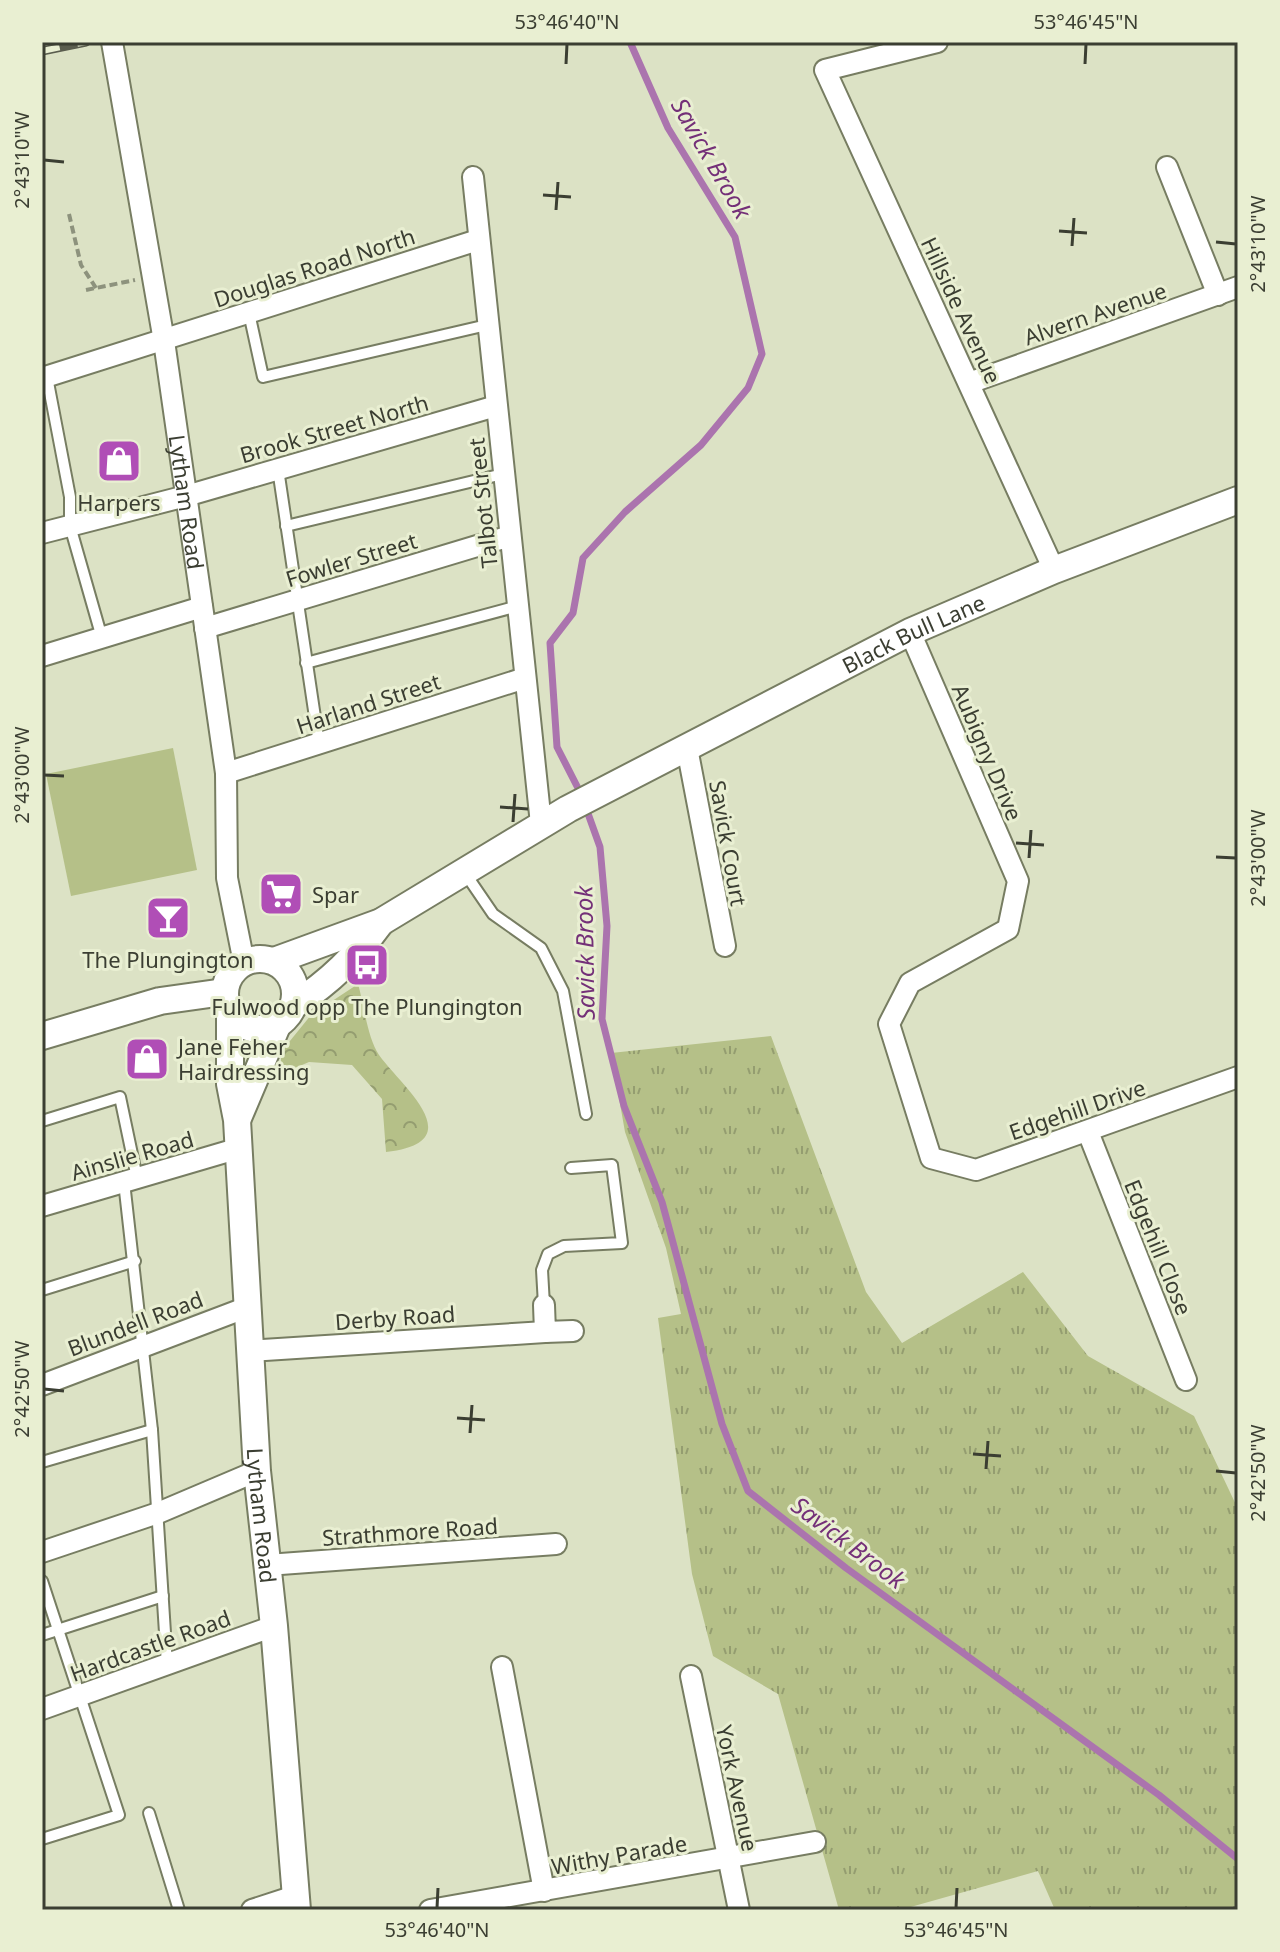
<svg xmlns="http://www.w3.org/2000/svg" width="1280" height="1952" viewBox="0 0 1280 1952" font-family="'Noto Sans',sans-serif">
	<defs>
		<pattern id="grass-tufts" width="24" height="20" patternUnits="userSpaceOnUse" patternTransform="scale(2)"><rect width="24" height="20" fill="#b5c088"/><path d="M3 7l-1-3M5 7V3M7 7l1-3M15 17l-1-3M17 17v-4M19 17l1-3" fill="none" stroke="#949d70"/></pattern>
		<pattern id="forest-crowns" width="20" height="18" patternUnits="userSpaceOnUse" patternTransform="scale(2)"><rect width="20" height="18" fill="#b5c088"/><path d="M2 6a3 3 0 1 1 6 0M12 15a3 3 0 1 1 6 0" fill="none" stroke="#949d70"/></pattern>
	</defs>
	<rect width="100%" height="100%" fill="#dce2c5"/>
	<!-- grass -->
	<polygon fill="url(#grass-tufts)" points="771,1036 866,1292 902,1343 1023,1272 1088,1356 1194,1416 1238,1509 1238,1910 1055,1910 1038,1871 900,1910 839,1910 778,1694 713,1656 692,1574 658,1318 681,1314 666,1248 625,1132 611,1053"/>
	<!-- forest -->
	<path fill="url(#forest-crowns)" d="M358 984C364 1004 367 1037 379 1055 402 1087 473 1142 386 1152L382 1099 352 1065 309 1062 281 1074V1052L311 1015Z"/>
	<!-- green -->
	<polygon fill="#b5c088" points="173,748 197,870 71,896 46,774"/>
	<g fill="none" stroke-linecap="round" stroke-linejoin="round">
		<!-- stream -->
		<g stroke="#ab74ae" stroke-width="7">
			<polyline points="582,796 557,747 550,643 573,613 583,558 625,512 701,445 748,388 762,354 735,237 668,128 630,42"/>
			<polyline points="586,808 600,847 607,926 602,1019 624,1106 662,1202 722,1424 748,1491 846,1568 1159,1795 1238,1859"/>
		</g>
		<!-- service casing -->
		<g stroke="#777d62" stroke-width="14">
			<g id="service">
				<polyline points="249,313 263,377 487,325"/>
				<polyline points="47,377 70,497 70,526 102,638"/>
				<polyline points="278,469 319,744"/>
				<polyline points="286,526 503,474"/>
				<polyline points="306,663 518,606"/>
				<polyline points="465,873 493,914 541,948 563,991 586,1114"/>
				<polyline points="42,1121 120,1097 137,1178"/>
				<polyline points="124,1182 152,1430 167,1664"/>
				<polyline points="42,1290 135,1261"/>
				<polyline points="544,1305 542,1270 548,1254 564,1246 622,1243 612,1165 571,1168"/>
				<polyline points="42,1462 152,1430"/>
				<polyline points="42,1581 119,1815 42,1839"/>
				<polyline points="42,1635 163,1596"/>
				<polyline points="149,1813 179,1910"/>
			</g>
		</g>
		<!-- minor casing -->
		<g stroke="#777d62" stroke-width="24">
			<g id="minor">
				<path id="s1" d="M112 42 164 341 226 773 227 878 242 953 248 960"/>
				<polyline points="937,42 825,70 1054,570"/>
				<polyline points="1167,167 1218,295"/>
				<polyline points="473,177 541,824"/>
				<polyline points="42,378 478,240"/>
				<polyline points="969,383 1238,287"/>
				<polyline points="42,533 186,496 496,406"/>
				<polyline points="205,628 510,536"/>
				<polyline points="910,632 1018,881 1008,929 910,983 889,1024 931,1158 976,1170 1238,1077"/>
				<polyline points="42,656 202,607"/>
				<polyline points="687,748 725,946"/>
				<polyline points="226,773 525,678"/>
				<polyline points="1088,1132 1186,1380"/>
				<polyline points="42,1206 236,1149"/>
				<polyline points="544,1305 545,1332 573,1331"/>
				<polyline points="248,1351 545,1332"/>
				<polyline points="42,1385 245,1308"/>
				<polyline points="42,1552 158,1513 257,1471"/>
				<polyline points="267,1565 556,1544"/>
				<polyline points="502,1667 544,1891"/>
				<polyline points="691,1676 739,1910"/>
				<polyline points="42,1709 274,1626"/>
				<polyline points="252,1910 295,1896"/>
				<polyline points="430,1910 815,1842"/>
			</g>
		</g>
		<!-- tertiary casing -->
		<g stroke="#777d62" stroke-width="30">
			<g id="tertiary">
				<circle cx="260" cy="994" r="35"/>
				<path id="s2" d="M274 961 381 922 568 809 910 632 1054 570 1238 500"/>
				<path d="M294 1005C330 982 356 956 381 922"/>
				<path id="s3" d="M230 1013V1084L237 1120 257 1471 274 1626 297 1910"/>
				<polyline points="42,1036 160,1001 224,992"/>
				<polyline points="238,1118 277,1026"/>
			</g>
		</g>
		<!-- path -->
		<g stroke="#8d927d" stroke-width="4" stroke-dasharray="8 4" stroke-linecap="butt">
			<polyline points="69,214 81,265 96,288"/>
			<polyline points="86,290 135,280"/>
		</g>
		<!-- service -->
		<use href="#service" stroke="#fff" stroke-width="10"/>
		<!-- minor -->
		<use href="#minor" stroke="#fff" stroke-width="20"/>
		<!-- tertiary -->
		<use href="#tertiary" stroke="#fff" stroke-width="26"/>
		<!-- rail casing -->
		<g stroke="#5a5d4e" stroke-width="9">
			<polyline id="rail" points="42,51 86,42"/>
		</g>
		<!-- rail -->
		<use href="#rail" stroke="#e9efd2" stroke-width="6" stroke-dasharray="18" stroke-linecap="butt"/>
	</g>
	<!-- ticks -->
	<path fill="none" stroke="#3b3e32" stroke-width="3" d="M566 64 567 44M1085 64 1086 44M44 160 64 162M543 195 571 197M556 210 558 182M1059 231 1087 233M1216 242 1236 244M1072 246 1074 218M44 775 64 776M500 807 528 809M513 822 515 794M1016 843 1044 845M1216 857 1236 858M1029 858 1031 830M44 1389 64 1391M457 1418 485 1420M470 1433 472 1405M973 1454 1001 1456M986 1469 988 1441M1216 1471 1236 1473M437 1908 438 1888M956 1908 957 1888"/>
	<!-- icons -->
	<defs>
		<g id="shop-square" transform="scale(2.3)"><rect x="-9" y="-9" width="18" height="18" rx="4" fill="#b04eb6" stroke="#e9efd2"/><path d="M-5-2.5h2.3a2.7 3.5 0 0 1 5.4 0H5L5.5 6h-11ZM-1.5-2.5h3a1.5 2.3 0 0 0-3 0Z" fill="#fff"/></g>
		<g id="supermarket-square" transform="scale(2.3)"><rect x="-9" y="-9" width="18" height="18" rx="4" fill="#b04eb6" stroke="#e9efd2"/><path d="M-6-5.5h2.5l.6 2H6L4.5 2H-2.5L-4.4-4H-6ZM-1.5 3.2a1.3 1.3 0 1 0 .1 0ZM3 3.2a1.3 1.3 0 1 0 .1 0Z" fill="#fff"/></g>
		<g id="bar-square" transform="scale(2.3)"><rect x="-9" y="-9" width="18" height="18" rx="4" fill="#b04eb6" stroke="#e9efd2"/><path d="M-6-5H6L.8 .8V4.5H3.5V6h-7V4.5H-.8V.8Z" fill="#fff"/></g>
		<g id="bus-square" transform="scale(2.3)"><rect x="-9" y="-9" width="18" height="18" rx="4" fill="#b04eb6" stroke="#e9efd2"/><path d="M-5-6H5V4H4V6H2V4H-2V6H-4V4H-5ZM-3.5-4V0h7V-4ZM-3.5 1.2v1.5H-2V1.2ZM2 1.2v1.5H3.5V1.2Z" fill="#fff"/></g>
	</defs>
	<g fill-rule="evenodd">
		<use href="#shop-square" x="119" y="461"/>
		<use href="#supermarket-square" x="281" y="894"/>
		<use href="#bar-square" x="168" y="918"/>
		<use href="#bus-square" x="367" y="965"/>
		<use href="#shop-square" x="147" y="1059"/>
	</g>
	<g text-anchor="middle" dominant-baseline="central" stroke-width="6" stroke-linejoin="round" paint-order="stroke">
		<!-- street labels -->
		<g font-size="22" fill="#3b3e32" stroke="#e9efd2">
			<text transform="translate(314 267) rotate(-18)">Douglas Road North</text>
			<text transform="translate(962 310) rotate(65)">Hillside Avenue</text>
			<text transform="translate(1095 313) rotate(-19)">Alvern Avenue</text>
			<text transform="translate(334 428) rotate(-16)">Brook Street North</text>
			<text stroke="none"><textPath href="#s1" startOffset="466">Lytham Road</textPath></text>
			<text transform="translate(482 503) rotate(-96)">Talbot Street</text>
			<text transform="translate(351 559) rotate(-17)">Fowler Street</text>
			<text stroke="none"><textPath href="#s2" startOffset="720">Black Bull Lane</textPath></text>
			<text transform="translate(368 703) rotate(-18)">Harland Street</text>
			<text transform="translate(988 752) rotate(67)">Aubigny Drive</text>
			<text transform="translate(729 843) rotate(80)">Savick Court</text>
			<text transform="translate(1077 1109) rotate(-19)">Edgehill Drive</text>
			<text transform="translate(132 1155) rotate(-16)">Ainslie Road</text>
			<text transform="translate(1159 1247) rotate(68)">Edgehill Close</text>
			<text transform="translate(395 1317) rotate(-4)">Derby Road</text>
			<text transform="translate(135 1323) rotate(-21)">Blundell Road</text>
			<text stroke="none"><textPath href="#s3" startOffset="504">Lytham Road</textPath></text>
			<text transform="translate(410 1531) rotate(-4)">Strathmore Road</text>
			<text transform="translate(150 1645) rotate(-20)">Hardcastle Road</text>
			<text transform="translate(738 1788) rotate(78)">York Avenue</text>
			<text transform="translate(619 1854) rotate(-10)">Withy Parade</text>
		</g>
		<!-- poi labels -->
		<g font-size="22" fill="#3b3e32" stroke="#e9efd2">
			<text x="119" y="502">Harpers</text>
			<text x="312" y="894" text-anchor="start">Spar</text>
			<text x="168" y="959">The Plungington</text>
			<text x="367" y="1006">Fulwood opp The Plungington</text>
			<text x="178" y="1046" text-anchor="start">Jane Feher<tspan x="178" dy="25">Hairdressing</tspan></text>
		</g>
		<!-- water labels -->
		<g font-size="24" font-style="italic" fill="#743078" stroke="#e9efd2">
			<text transform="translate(712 158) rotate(60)">Savick Brook</text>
			<text transform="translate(584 953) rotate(-91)">Savick Brook</text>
			<text transform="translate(849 1542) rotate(37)">Savick Brook</text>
		</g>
	</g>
	<!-- border -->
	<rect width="1280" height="1952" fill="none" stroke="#e9efd2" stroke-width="88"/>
	<rect x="44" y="44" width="1192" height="1864" fill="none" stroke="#3b3e32" stroke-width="3"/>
	<g font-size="20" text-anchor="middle" fill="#3b3e32">
		<text x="567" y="29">53°46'40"N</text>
		<text x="1086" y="29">53°46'45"N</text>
		<text transform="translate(22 160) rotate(-90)" y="7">2°43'10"W</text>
		<text transform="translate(1258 244) rotate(-90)" y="7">2°43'10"W</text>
		<text transform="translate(22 775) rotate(-90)" y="7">2°43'00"W</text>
		<text transform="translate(1258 858) rotate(-90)" y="7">2°43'00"W</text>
		<text transform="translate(22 1389) rotate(-90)" y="7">2°42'50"W</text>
		<text transform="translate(1258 1473) rotate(-90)" y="7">2°42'50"W</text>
		<text x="437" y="1937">53°46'40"N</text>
		<text x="956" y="1937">53°46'45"N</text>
	</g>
</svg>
